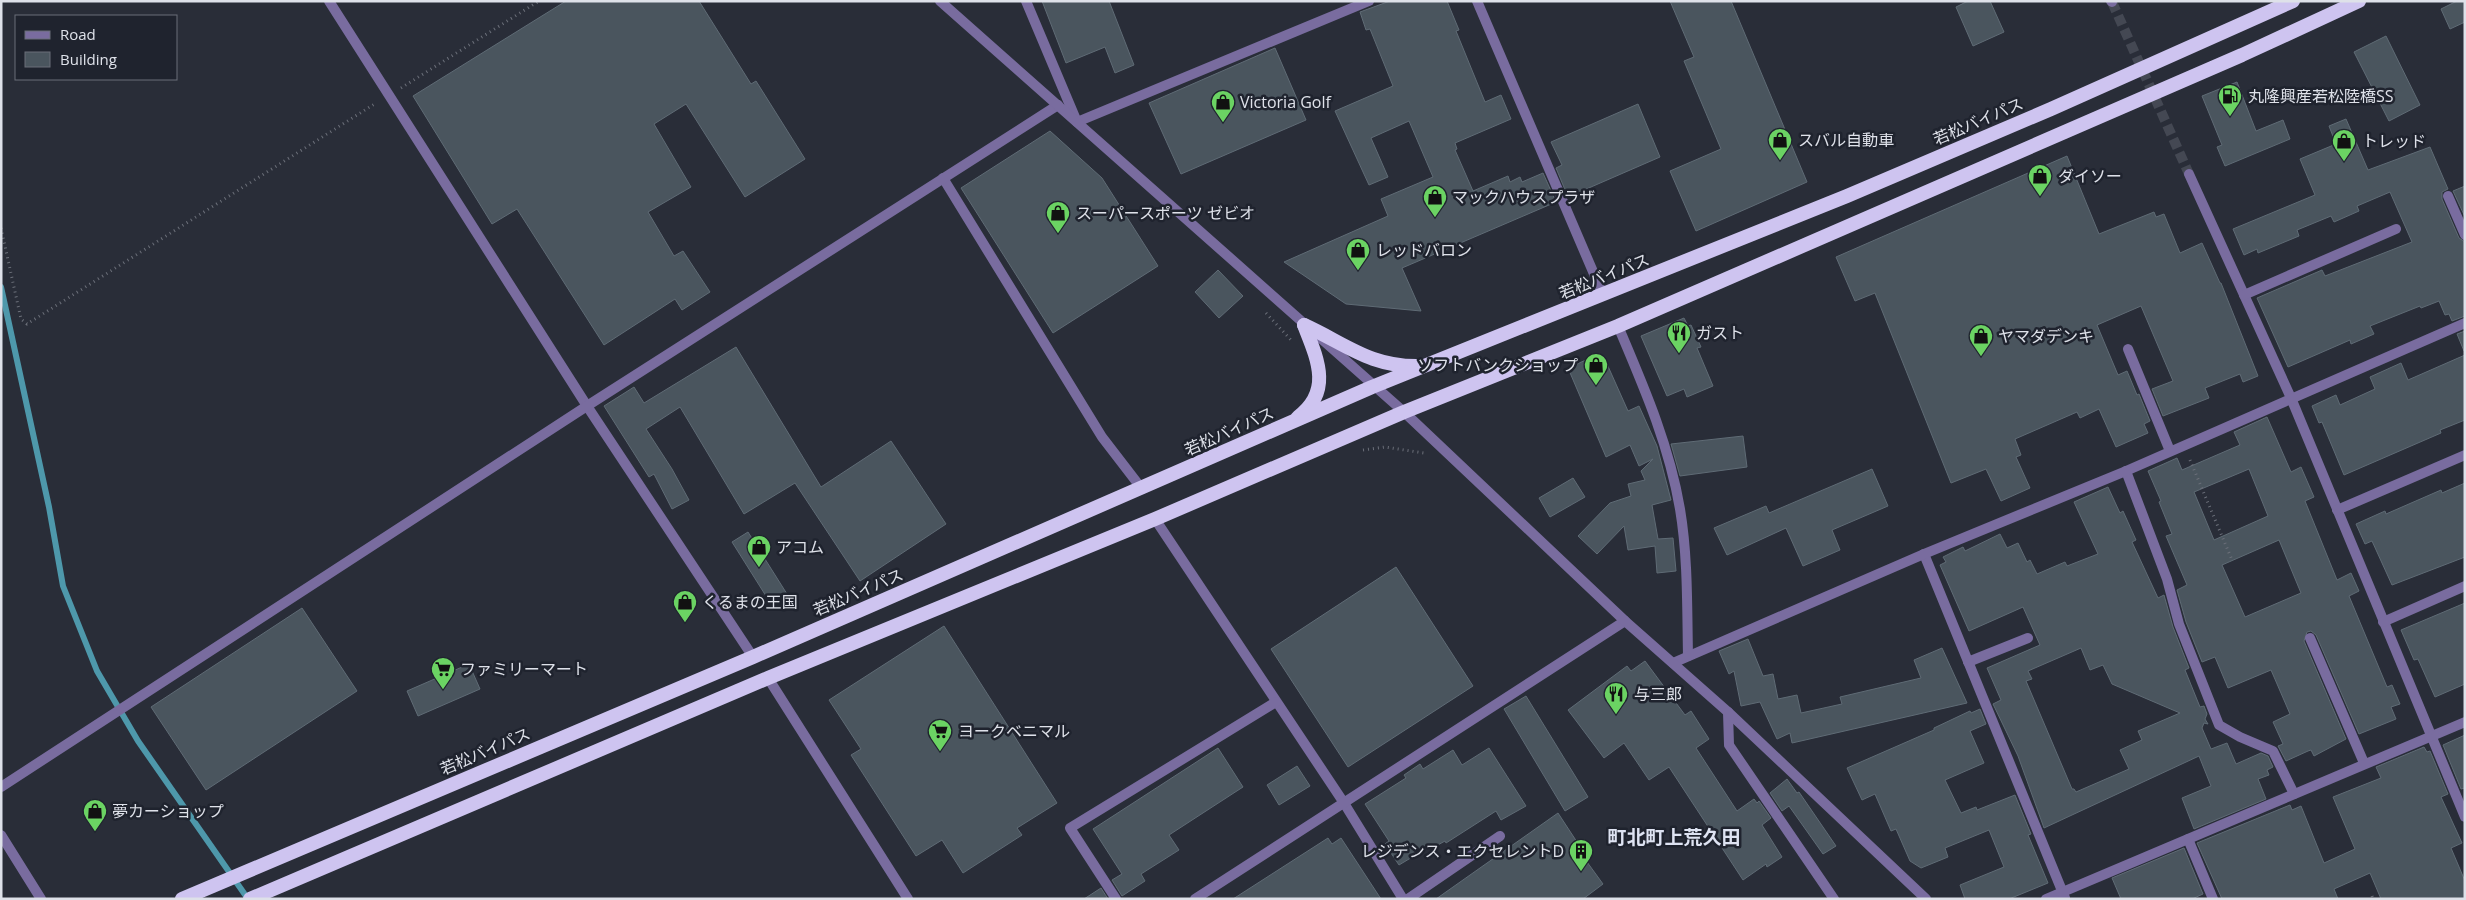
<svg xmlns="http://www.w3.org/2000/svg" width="2466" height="900" viewBox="0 0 2466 900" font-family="'Open Sans','Noto Sans JP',sans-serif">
	<rect width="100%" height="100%" fill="#292d38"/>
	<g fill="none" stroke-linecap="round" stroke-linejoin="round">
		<!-- stream -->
		<polyline stroke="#4e98ab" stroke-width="6" points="1,287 49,507 63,586 97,671 138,741 248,899"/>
	</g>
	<!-- building -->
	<g fill="#4a555e" stroke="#5f6b75" fill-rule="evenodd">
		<polygon points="566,1 699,1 751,84 756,81 805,159 745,197 686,104 654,124 691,187 648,212 674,256 683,251 710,292 682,310 675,299 604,345 517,209 492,224 413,96"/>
		<polygon points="1042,1 1109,1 1134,65 1115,73 1105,47 1066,63"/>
		<polygon points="1390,1 1447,1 1459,30 1456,31 1485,102 1501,95 1511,119 1455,143 1457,149 1455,150 1473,191 1508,176 1510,182 1520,177 1522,182 1543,173 1556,202 1402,268 1421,311 1346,304 1284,262 1388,216 1381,199 1433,177 1409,121 1371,138 1388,177 1369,185 1335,111 1393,86 1370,29 1366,30 1360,12"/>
		<polygon points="1670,1 1731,1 1807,182 1696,231 1670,171 1721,149 1684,61 1694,57"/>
		<polygon points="1968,1 1990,1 2004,32 1973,46 1956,7"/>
		<polygon points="2457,1 2465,1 2465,22 2450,29 2441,9"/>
		<polygon points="2386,36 2420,105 2389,121 2354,52"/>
		<polygon points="1275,48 1306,120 1181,174 1149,103"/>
		<polygon points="2237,82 2256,131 2283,120 2290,139 2225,166 2217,147 2222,145 2202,96"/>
		<polygon points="1638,104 1660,157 1568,197 1556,168 1562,165 1551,142"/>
		<polygon points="2346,119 2368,170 2430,147 2448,189 2442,192 2442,199 2459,238 2465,242 2465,316 2452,321 2449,314 2445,315 2439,301 2421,308 2420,306 2370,326 2374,334 2351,344 2350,340 2288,367 2257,298 2322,270 2325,276 2412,242 2390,192 2357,206 2359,211 2334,222 2331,216 2297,230 2299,236 2258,253 2257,249 2244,255 2233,229 2315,195 2300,159 2336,144 2329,126"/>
		<polygon points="1050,131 1102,178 1158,266 1053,333 961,188"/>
		<polygon points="2067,156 2099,234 2154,212 2156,217 2164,214 2180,253 2202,243 2220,283 2221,283 2258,376 2243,382 2240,374 2205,388 2209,398 2163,416 2152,389 2173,381 2141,306 2097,325 2118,375 2127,371 2137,395 2139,394 2150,421 2144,424 2148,433 2116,447 2099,409 2080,418 2077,412 2015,439 2021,455 2016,457 2030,488 2001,501 1986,469 1951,483 1875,293 1855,301 1836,257"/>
		<polygon points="2465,186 2465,217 2453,191"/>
		<polygon points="1218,270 1243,296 1219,318 1195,292"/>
		<polygon points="1684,318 1688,326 1691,325 1701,347 1697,348 1713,386 1687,397 1684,389 1667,396 1641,336"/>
		<polygon points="2465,331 2465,351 2464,351 2457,334"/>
		<polygon points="736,347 821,487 891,441 946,524 860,581 795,483 744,514 680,407 646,429 672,469 689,500 672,509 654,474 649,477 604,406 634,387 644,403"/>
		<polygon points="1597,355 1602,367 1607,364 1628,411 1639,406 1657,446 1671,500 1652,505 1658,539 1673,538 1676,571 1657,573 1655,546 1628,550 1624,526 1597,554 1578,536 1610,503 1631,496 1628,484 1645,480 1641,471 1653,459 1639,466 1630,445 1606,457 1568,368"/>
		<polygon points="2465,355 2465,420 2440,430 2441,433 2344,475 2322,422 2319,423 2312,406 2336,395 2340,405 2375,389 2370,377 2401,363 2408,380"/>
		<path d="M2267 417 2291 472 2301 467 2314 497 2305 501 2337 580 2351 573 2359 591 2349 596 2387 687 2392 685 2400 704 2391 707 2396 719 2359 734 2316 635 2311 631 2307 632 2304 641 2346 739 2314 756 2311 750 2308 751 2286 761 2278 746 2283 744 2273 722 2290 714 2271 670 2228 688 2215 657 2202 662 2186 622 2177 590 2187 585 2166 536 2172 534 2159 502 2161 501 2148 471 2177 458 2182 470 2240 445 2234 432ZM2249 469 2268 516 2214 540 2194 492ZM2279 540 2301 593 2245 617 2222 565Z"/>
		<polygon points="1743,436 1747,467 1680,476 1671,444"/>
		<polygon points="1872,469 1888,506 1832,530 1840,550 1803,566 1786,528 1727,555 1714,528 1766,506 1769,513"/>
		<polygon points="1573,478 1585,497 1550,517 1539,498"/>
		<polygon points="2465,483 2465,557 2392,585 2372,541 2365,544 2356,524 2385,511 2386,514 2441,490 2442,493"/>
		<path d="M2108 487 2120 513 2123 511 2136 540 2132 542 2158 598 2164 595 2173 627 2189 668 2185 670 2200 707 2204 706 2207 714 2205 719 2208 724 2204 723 2202 728 2211 749 2227 743 2236 764 2261 753 2268 756 2273 767 2267 770 2269 775 2258 779 2266 799 2194 829 2182 798 2211 786 2199 756 2044 828 2018 756 1993 704 2001 700 1987 668 2040 645 2023 607 1969 631 1940 565 1946 562 1943 557 1963 547 1965 551 2000 534 2007 548 2018 543 2027 562 2030 560 2037 574 2065 562 2067 566 2098 554 2074 502ZM2081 648 2090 670 2103 665 2112 684 2180 713 2138 731 2142 740 2120 750 2129 769 2076 792 2074 789H2072L2026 681 2032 679 2028 671Z"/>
		<polygon points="748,532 787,594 771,604 732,542"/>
		<polygon points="1396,567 1473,686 1348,767 1271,649"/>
		<polygon points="2465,603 2465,684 2435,697 2418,659 2414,660 2401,630"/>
		<polygon points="302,608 357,691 206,790 151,707"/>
		<polygon points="944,626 1057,803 1017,828 1022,835 963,873 942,840 916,856 851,755 861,749 829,700"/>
		<polygon points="1748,639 1763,676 1773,674 1778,699 1797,695 1801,713 1842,704 1840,697 1921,678 1914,660 1942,648 1967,703 1792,743 1790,733 1777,739 1760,702 1741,706 1734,671 1729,674 1719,651"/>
		<polygon points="1645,661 1685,715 1691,711 1709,739 1696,748 1737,811 1754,799 1757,803 1759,801 1771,818 1762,825 1782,857 1767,867 1766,864 1743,880 1669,767 1649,780 1624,743 1604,758 1568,710 1627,666 1631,671"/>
		<polygon points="469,664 480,689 418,716 407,691"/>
		<polygon points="1526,696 1588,797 1565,811 1504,709"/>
		<polygon points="1980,709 1986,724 1970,731 1984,763 1945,780 1961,813 1976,807 1977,810 2015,795 2031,834 2028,835 2048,883 2009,899 1965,899 1960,885 2004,867 1989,830 1945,848 1948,857 1921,868 1910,861 1896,829 1891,831 1875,794 1862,800 1847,768 1934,730 1934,728 1970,711 1971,713"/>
		<polygon points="2465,735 2465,788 2461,789 2443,745"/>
		<polygon points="2424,747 2427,752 2430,751 2448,794 2441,797 2462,843 2451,848 2465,881 2465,899 2381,899 2370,873 2334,889 2338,899 2222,899 2197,843 2290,805 2292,810 2301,806 2324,863 2355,849 2333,797 2381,778 2376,767"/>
		<polygon points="1218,748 1243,787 1169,835 1179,850 1141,874 1145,881 1122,896 1112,880 1122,874 1093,829"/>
		<polygon points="1489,748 1526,806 1501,820 1496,811 1446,843 1445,841 1436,846 1434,844 1399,865 1385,844 1389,841 1365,804 1406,778 1404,775 1420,764 1423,769 1453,750 1462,765"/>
		<polygon points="1297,766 1310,786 1279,805 1267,785"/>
		<polygon points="1787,779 1797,793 1799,792 1836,846 1823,854 1789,806 1782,811 1770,793"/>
		<polygon points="1558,813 1577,842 1574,844 1603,884 1583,899 1436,899"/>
		<polygon points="1328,838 1332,844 1341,838 1381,899 1233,899"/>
		<polygon points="2184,848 2203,894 2192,899 2121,899 2112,878"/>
		<polygon points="1101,888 1108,899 1084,899"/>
	</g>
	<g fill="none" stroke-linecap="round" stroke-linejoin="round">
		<!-- minor-tunnel -->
		<polyline stroke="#444853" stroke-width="10" stroke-dasharray="10 5" stroke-linecap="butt" points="2112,2 2189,174"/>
		<!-- path -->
		<g stroke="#6c707a" stroke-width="3" stroke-dasharray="1 4" stroke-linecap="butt">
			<polyline points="401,88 539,1"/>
			<polyline points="1,228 21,319 27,324 376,103"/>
			<polyline points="1266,313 1291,340"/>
			<polyline points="1363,450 1385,447 1424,453"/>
			<polyline points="2190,460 2232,560"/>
			<polyline points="2372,896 2373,899"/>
		</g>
		<!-- service -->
		<g stroke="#796c9f" stroke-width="10">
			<polyline points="1968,662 2028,638"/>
			<polyline points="1408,899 1500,836"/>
		</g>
		<!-- minor -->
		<g stroke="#796c9f" stroke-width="10">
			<polyline points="329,1 587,406 753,657"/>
			<polyline points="1026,1 1077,122 1369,1"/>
			<polyline points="1477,1 1603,295"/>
			<polyline points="2111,1 2112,2"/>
			<polyline points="2189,174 2291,398 2465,817"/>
			<polyline points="943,178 1102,437 1142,489"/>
			<polyline points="2448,196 2465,235"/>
			<polyline points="2244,295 2396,229"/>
			<path d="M1618 326C1643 385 1669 444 1680 509 1688 557 1687 607 1688 656"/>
			<polyline points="2128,349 2170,451"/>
			<polyline points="2126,471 2167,579 2179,624 2219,725 2240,737 2273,751 2294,794"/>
			<polyline points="2337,510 2465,455"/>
			<polyline points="1155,519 1344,803 1403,899"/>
			<polyline points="1924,554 2065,898"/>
			<polyline points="2383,622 2465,586"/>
			<polyline points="2310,638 2364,763"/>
			<polyline points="1673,663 1924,554 2126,471 2465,323"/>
			<polyline points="768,678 908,899"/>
			<polyline points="1728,712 1729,745 1834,899"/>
			<polyline points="1,787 587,406 1058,105"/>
			<polyline points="1,835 41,899"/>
			<polyline points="2188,839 2213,899"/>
			<polyline points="1116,899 1070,828 1276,702"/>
			<polyline points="1195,899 1625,621"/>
			<polyline points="2046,899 2465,722"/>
		</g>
		<!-- tertiary -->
		<polyline stroke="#796c9f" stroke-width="10" points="940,1 1404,412 1625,621 1728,712 1926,899"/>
		<!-- trunk -->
		<g stroke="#cec4f0" stroke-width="14">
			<path d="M1304 325C1346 344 1370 367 1419 366"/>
			<path d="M1298 417C1333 391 1317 358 1304 325"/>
			<polyline points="182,899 753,657 1372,387 1847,196 2051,109 2293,1"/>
			<polyline points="250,899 768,678 1155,519 1404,412 1618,326 2242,55 2359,1"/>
		</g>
	</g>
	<!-- icons -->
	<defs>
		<g id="fuel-pin" transform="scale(1.25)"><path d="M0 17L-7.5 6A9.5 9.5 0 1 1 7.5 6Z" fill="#6bd363" stroke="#1f232e"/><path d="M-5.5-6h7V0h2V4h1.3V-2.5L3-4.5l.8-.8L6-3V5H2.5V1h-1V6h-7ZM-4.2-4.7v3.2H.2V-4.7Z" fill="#111"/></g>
		<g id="shop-pin" transform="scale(1.25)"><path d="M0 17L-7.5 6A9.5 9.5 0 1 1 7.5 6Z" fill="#6bd363" stroke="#1f232e"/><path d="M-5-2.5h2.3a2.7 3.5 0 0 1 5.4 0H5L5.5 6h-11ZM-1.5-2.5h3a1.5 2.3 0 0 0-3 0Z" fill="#111"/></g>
		<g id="restaurant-pin" transform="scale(1.25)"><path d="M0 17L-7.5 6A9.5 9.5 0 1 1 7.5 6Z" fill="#6bd363" stroke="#1f232e"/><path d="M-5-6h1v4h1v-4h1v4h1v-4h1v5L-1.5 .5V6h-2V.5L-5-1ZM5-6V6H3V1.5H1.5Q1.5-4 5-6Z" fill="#111"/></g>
		<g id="supermarket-pin" transform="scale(1.25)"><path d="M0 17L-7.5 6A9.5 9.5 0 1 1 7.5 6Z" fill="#6bd363" stroke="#1f232e"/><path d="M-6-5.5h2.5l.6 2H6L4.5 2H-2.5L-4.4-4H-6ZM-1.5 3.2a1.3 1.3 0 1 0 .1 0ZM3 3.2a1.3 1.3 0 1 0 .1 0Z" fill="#111"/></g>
		<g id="building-pin" transform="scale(1.25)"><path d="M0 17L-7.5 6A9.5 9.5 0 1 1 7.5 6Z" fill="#6bd363" stroke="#1f232e"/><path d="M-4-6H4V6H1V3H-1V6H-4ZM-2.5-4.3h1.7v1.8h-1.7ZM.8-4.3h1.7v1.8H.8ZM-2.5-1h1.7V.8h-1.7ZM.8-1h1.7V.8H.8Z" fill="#111"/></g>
	</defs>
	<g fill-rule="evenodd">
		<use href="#fuel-pin" x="2230" y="96"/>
		<use href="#shop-pin" x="1223" y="102"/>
		<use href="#shop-pin" x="1780" y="140"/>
		<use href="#shop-pin" x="2344" y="141"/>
		<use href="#shop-pin" x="2040" y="176"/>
		<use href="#shop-pin" x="1435" y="197"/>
		<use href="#shop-pin" x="1058" y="213"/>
		<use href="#shop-pin" x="1358" y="250"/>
		<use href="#restaurant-pin" x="1679" y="333"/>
		<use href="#shop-pin" x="1981" y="336"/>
		<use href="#shop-pin" x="1596" y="365"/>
		<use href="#shop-pin" x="759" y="547"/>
		<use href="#shop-pin" x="685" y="602"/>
		<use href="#supermarket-pin" x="443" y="669"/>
		<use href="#restaurant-pin" x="1616" y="694"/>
		<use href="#supermarket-pin" x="940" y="731"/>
		<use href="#shop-pin" x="95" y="811"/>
		<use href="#building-pin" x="1581" y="851"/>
	</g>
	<g text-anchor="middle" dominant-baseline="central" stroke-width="5" stroke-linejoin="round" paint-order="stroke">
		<!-- poi labels -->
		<g font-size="16" fill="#dee1e9" stroke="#1f232e" text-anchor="start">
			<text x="2248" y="96">丸隆興産若松陸橋SS</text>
			<text x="1240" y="102">Victoria Golf</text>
			<text x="1798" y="140">スバル自動車</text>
			<text x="2362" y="141">トレッド</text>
			<text x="2058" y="176">ダイソー</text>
			<text x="1452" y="197">マックハウスプラザ</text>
			<text x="1076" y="213">スーパースポーツ ゼビオ</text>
			<text x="1376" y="250">レッドバロン</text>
			<text x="1696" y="333">ガスト</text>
			<text x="1998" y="336">ヤマダデンキ</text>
			<text x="1578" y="365" text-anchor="end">ソフトバンクショップ</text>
			<text x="776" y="547">アコム</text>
			<text x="702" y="602">くるまの王国</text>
			<text x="460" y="669">ファミリーマート</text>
			<text x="1634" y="694">与三郎</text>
			<text x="958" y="731">ヨークベニマル</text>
			<text x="112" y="811">夢カーショップ</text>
			<text x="1564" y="851" text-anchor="end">レジデンス・エクセレントD</text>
		</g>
		<!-- street labels -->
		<g font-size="16" fill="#dee1e9" stroke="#1f232e">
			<text transform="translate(1978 121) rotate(-23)">若松バイパス</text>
			<text transform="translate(1604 276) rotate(-22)">若松バイパス</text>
			<text transform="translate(1229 431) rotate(-24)">若松バイパス</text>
			<text transform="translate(858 592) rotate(-23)">若松バイパス</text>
			<text transform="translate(485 751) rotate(-23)">若松バイパス</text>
		</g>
		<!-- quarter labels -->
		<g font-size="19" font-weight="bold" fill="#dee3f2" stroke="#1f232e">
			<text x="1674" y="837">町北町上荒久田</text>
		</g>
	</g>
	<!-- border -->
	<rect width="2466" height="900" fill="none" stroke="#dee1e9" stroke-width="5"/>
	<!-- legend -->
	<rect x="15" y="15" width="162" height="65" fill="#1f232e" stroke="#6b6f79"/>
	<rect x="25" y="31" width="25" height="8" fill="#796c9f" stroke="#6b6f79"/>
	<text x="60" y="40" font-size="15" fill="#dee1e9">Road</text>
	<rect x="25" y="52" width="25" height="15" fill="#4a555e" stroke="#6b6f79"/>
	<text x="60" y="65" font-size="15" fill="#dee1e9">Building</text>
</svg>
